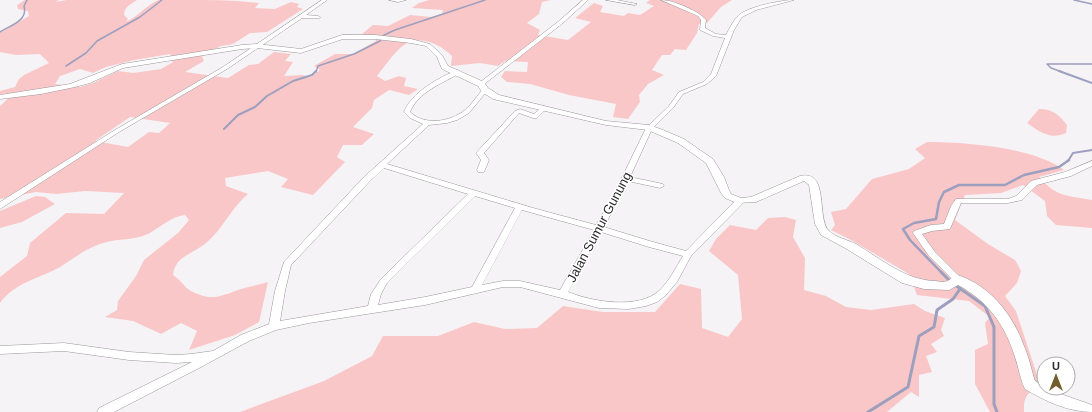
<svg xmlns="http://www.w3.org/2000/svg" width="1092" height="412" viewBox="0 0 1092 412" font-family="Helvetica,sans-serif">
	<rect width="100%" height="100%" fill="#f6f3f6"/>
	<!-- green -->
	<g fill="#f9c7c7" fill-rule="evenodd">
		<path d="M25 0H59L55 2 67 0H137C131 4 124 7 124 15L128 19 126 21C132 22 150 2 159 0 165 0 174 0 181 0 207 0 233 0 259 3L255 8 275 9 291 2 299 4 297 7 303 9 267 32 250 33 233 44 221 46 202 56 204 61 185 72 228 78 249 65 258 64 274 52 291 54 285 61 293 62 284 76 302 75 311 77 320 70 314 66 335 54H353L376 41 377 36 362 34 373 25 388 26 410 15 431 17 442 14 443 10 412 8 419 3 429 0H551L542 2 539 14 527 23 540 30 538 35 568 40 591 22 575 18 594 3 603 6 600 12 624 16 628 13 640 15 654 6 646 3 650 0H732L721 7 707 23 699 24 697 33 686 50 675 49 670 55H662L652 70 664 75 648 84 639 95 640 102 628 119 613 117 616 104 569 95 530 84 507 82 501 77 505 71 527 72 528 62 505 61 498 66 480 63 451 66 452 56C438 42 415 33 399 49 391 57 384 67 377 76L385 81 399 76 406 78 404 86 418 89 409 95 389 90 374 100 372 108 353 127 374 134 362 145H343L337 157 345 162 313 195 281 187 288 179 268 171 225 178 226 186 248 194C231 208 223 229 206 243 193 254 175 256 173 275 180 279 184 287 191 291 212 302 221 296 241 289 250 286 259 285 268 282L259 322 235 335 189 350 197 331 181 323 161 334 133 321 105 317 117 310 118 301 136 276 144 260 178 233 189 220 185 215C170 217 161 227 148 234 132 241 115 238 100 244 85 249 73 259 60 267 40 278 14 283 0 303V277L27 256 30 243 66 213 104 214 124 193 85 191 56 194 36 192 0 199V106L14 93 0 94V91L15 87 19 79 24 75 49 63 40 54 16 55 0 52V33L29 16 28 11 18 9 17 5ZM170 54 173 62 161 69 133 73 118 71 93 83 80 87 55 84 60 76 80 69 93 73 106 67 134 60ZM130 117 170 123 159 133 149 132 128 147 95 141Z"/>
		<path d="M1039 109C1053 109 1059 115 1067 125L1066 133C1050 140 1040 132 1027 123Z"/>
		<path d="M927 142C966 142 1032 147 1064 170L1039 177C1058 198 1066 195 1092 200V228L1056 225 1047 216 1045 201 1023 185 1001 193 965 195 955 220 988 244 1015 260 1021 271 1017 283 1005 296 1016 311 1040 384C1028 393 1023 396 1024 412H990L975 384V350L988 344 985 323 989 318 987 315 969 301 917 295 909 274 851 240 831 230 835 225 831 212 846 209 872 179 909 169 925 158 915 149Z"/>
		<polygon points="36,196 45,197 55,204 22,222 0,228 0,211"/>
		<polygon points="785,217 796,220 793,237 805,258 804,290 826,296 846,307 871,310 914,304 925,311 945,318 941,330 944,336 931,344 937,352 926,356 932,372 919,375 919,397 911,392 887,412 240,412 324,381 372,356 383,336 438,336 474,322 505,329 537,328 563,306 603,312 655,312 680,284 701,289 702,328 728,337 742,319 738,275 709,251 716,239 730,225 756,230 768,218"/>
	</g>
	<g fill="none" stroke-linecap="round" stroke-linejoin="round">
		<!-- stream-far3 -->
		<g stroke="#9d9fbe" stroke-width="1.5">
			<polyline points="1074,0 1092,4"/>
			<path d="M0 32C11 25 28 21 24 6L27 0"/>
			<polyline points="66,66 86,53 97,41 140,17 162,0"/>
			<polyline points="316,72 318,66 354,54 380,41 384,35 395,30 485,0"/>
			<polyline points="1062,72 1051,68 1047,64 1092,64"/>
		</g>
		<!-- stream-far2 -->
		<g stroke="#9d9fbe" stroke-width="2">
			<polyline points="1059,71 1092,83"/>
			<polyline points="224,129 238,115 255,107 267,96 293,81 312,75 316,71"/>
			<polyline points="1068,161 1073,153 1092,150"/>
		</g>
		<!-- stream-far1 -->
		<polyline stroke="#9d9fbe" stroke-width="2.5" points="942,273 910,240 903,229 914,223 936,219 939,202 944,192 959,185 1005,185 1024,175 1059,167 1069,160"/>
		<!-- stream -->
		<g stroke="#9d9fbe" stroke-width="3">
			<polyline points="941,272 951,282"/>
			<polyline points="955,285 985,306 994,327 994,404 997,412"/>
			<polyline points="868,412 908,387 919,336 934,327 937,310 953,299 960,289"/>
		</g>
		<!-- minor casing -->
		<g stroke="#9a979a" stroke-width="1">
			<g id="minor">
				<polygon points="322,0 327,0 306,15 318,16 320,17 320,18 302,18 227,69 119,132 0,209 0,202 115,130 223,67"/>
				<polygon points="389,0 406,0 398,2"/>
				<polygon points="583,0 588,0 563,23 483,85 479,85 479,83 559,21"/>
				<polygon points="606,0 617,0 637,4 635,5"/>
				<path d="M661 0C673 0 699 11 706 20L705 28 716 34 726 35C729 29 733 21 738 16 746 7 782 0 794 0L756 10 742 17 734 30 716 76 707 84 683 94 673 108 652 129 630 177 663 184 664 186 660 188 628 181 604 227 653 242 686 251 737 199H743L744 201 743 203 691 256 677 282 666 295 657 302 646 306 629 309 599 308 520 287H503L425 305 309 323 276 330 249 341 201 367 114 412H97L99 408 192 362 176 363 129 360 64 351 0 354V346L64 343 129 352 176 355 191 354 213 351 241 335 269 324 275 291 284 262 364 177 423 124 410 118 404 112C411 93 439 77 458 70L461 72 460 73C443 83 418 92 410 112 425 126 450 122 465 110 472 104 477 96 483 89H487L488 90 469 113 457 120 447 123 429 125 387 164 533 208 596 225 613 196 646 128 669 106 679 92 703 82 711 74 725 38 713 36 700 30 701 20 698 16ZM384 168 468 194 381 279 371 294 368 306 280 321 285 291 291 265 370 181ZM475 196 515 208 472 287 425 297 378 305 381 294 387 283ZM522 210 594 230 560 290 520 281H503L482 285ZM601 232 649 247 683 256C676 267 670 280 660 290 639 310 593 302 568 292Z"/>
				<polygon points="544,106 547,108 537,118 533,118 519,113 484,153 489,160 484,172 478,172 477,170 481,160 476,153 515,111 520,109 534,114 542,107"/>
				<polygon points="1092,161 1092,166 1071,176 1037,185 1022,200 1008,203 961,203 950,229 932,231 922,234 935,252 962,279 960,281 954,281 929,256 913,233 914,231 931,225 944,224 951,206 956,199 1008,199 1016,196 1031,181 1065,172"/>
			</g>
		</g>
		<!-- tertiary casing -->
		<g stroke="#9a979a" stroke-width="1">
			<path id="tertiary" d="M375 35 411 39 430 44 442 55 448 66 484 82 488 88 499 95 606 121 649 125 663 130 684 139 713 159 724 177 729 190 731 194 741 198 751 197 800 176C830 169 816 219 829 231 835 237 848 240 856 244 881 259 905 280 935 281 938 281 944 283 947 281 951 280 953 276 957 275 990 285 1013 315 1024 346 1029 357 1031 369 1035 381L1044 386V388L1092 405V412C1068 412 1045 401 1025 389 1020 379 1019 368 1015 357 1005 325 988 301 958 285L949 290 924 289 902 283 845 248 821 235 815 224 809 185 804 181 756 202 737 203 725 198 721 193 706 163 678 143 657 134 648 130 606 125 493 99 482 92 478 86 442 69 437 57 426 46 411 43 375 39H343L301 53 257 48 242 49 123 68 90 83 75 87 41 94 0 99V95L70 84 122 64 242 45 257 44 301 49 342 35Z"/>
		</g>
		<!-- minor -->
		<use href="#minor" fill="#fff" fill-rule="evenodd"/>
		<!-- tertiary -->
		<use href="#tertiary" fill="#fff" fill-rule="evenodd"/>
	</g>
	<g text-anchor="middle" dominant-baseline="central" stroke-width="3" stroke-linejoin="round" paint-order="stroke">
		<!-- street labels -->
		<g font-size="13" fill="#2c2b2c" stroke="#fff">
			<text transform="translate(599 227) rotate(-62)">Jalan Sumur Gunung</text>
		</g>
	</g>
	<!-- north arrow -->
	<g transform="translate(1056 376)"><circle r="19" fill="#ffffff" stroke="#abaaab"/>
	<path d="M0-3L7 15L0 10L-7 15Z" fill="#715e2c"/>
	<text y="-6" font-size="11" font-weight="bold" text-anchor="middle" fill="#2c2b2c">U</text>
	</g>
</svg>
